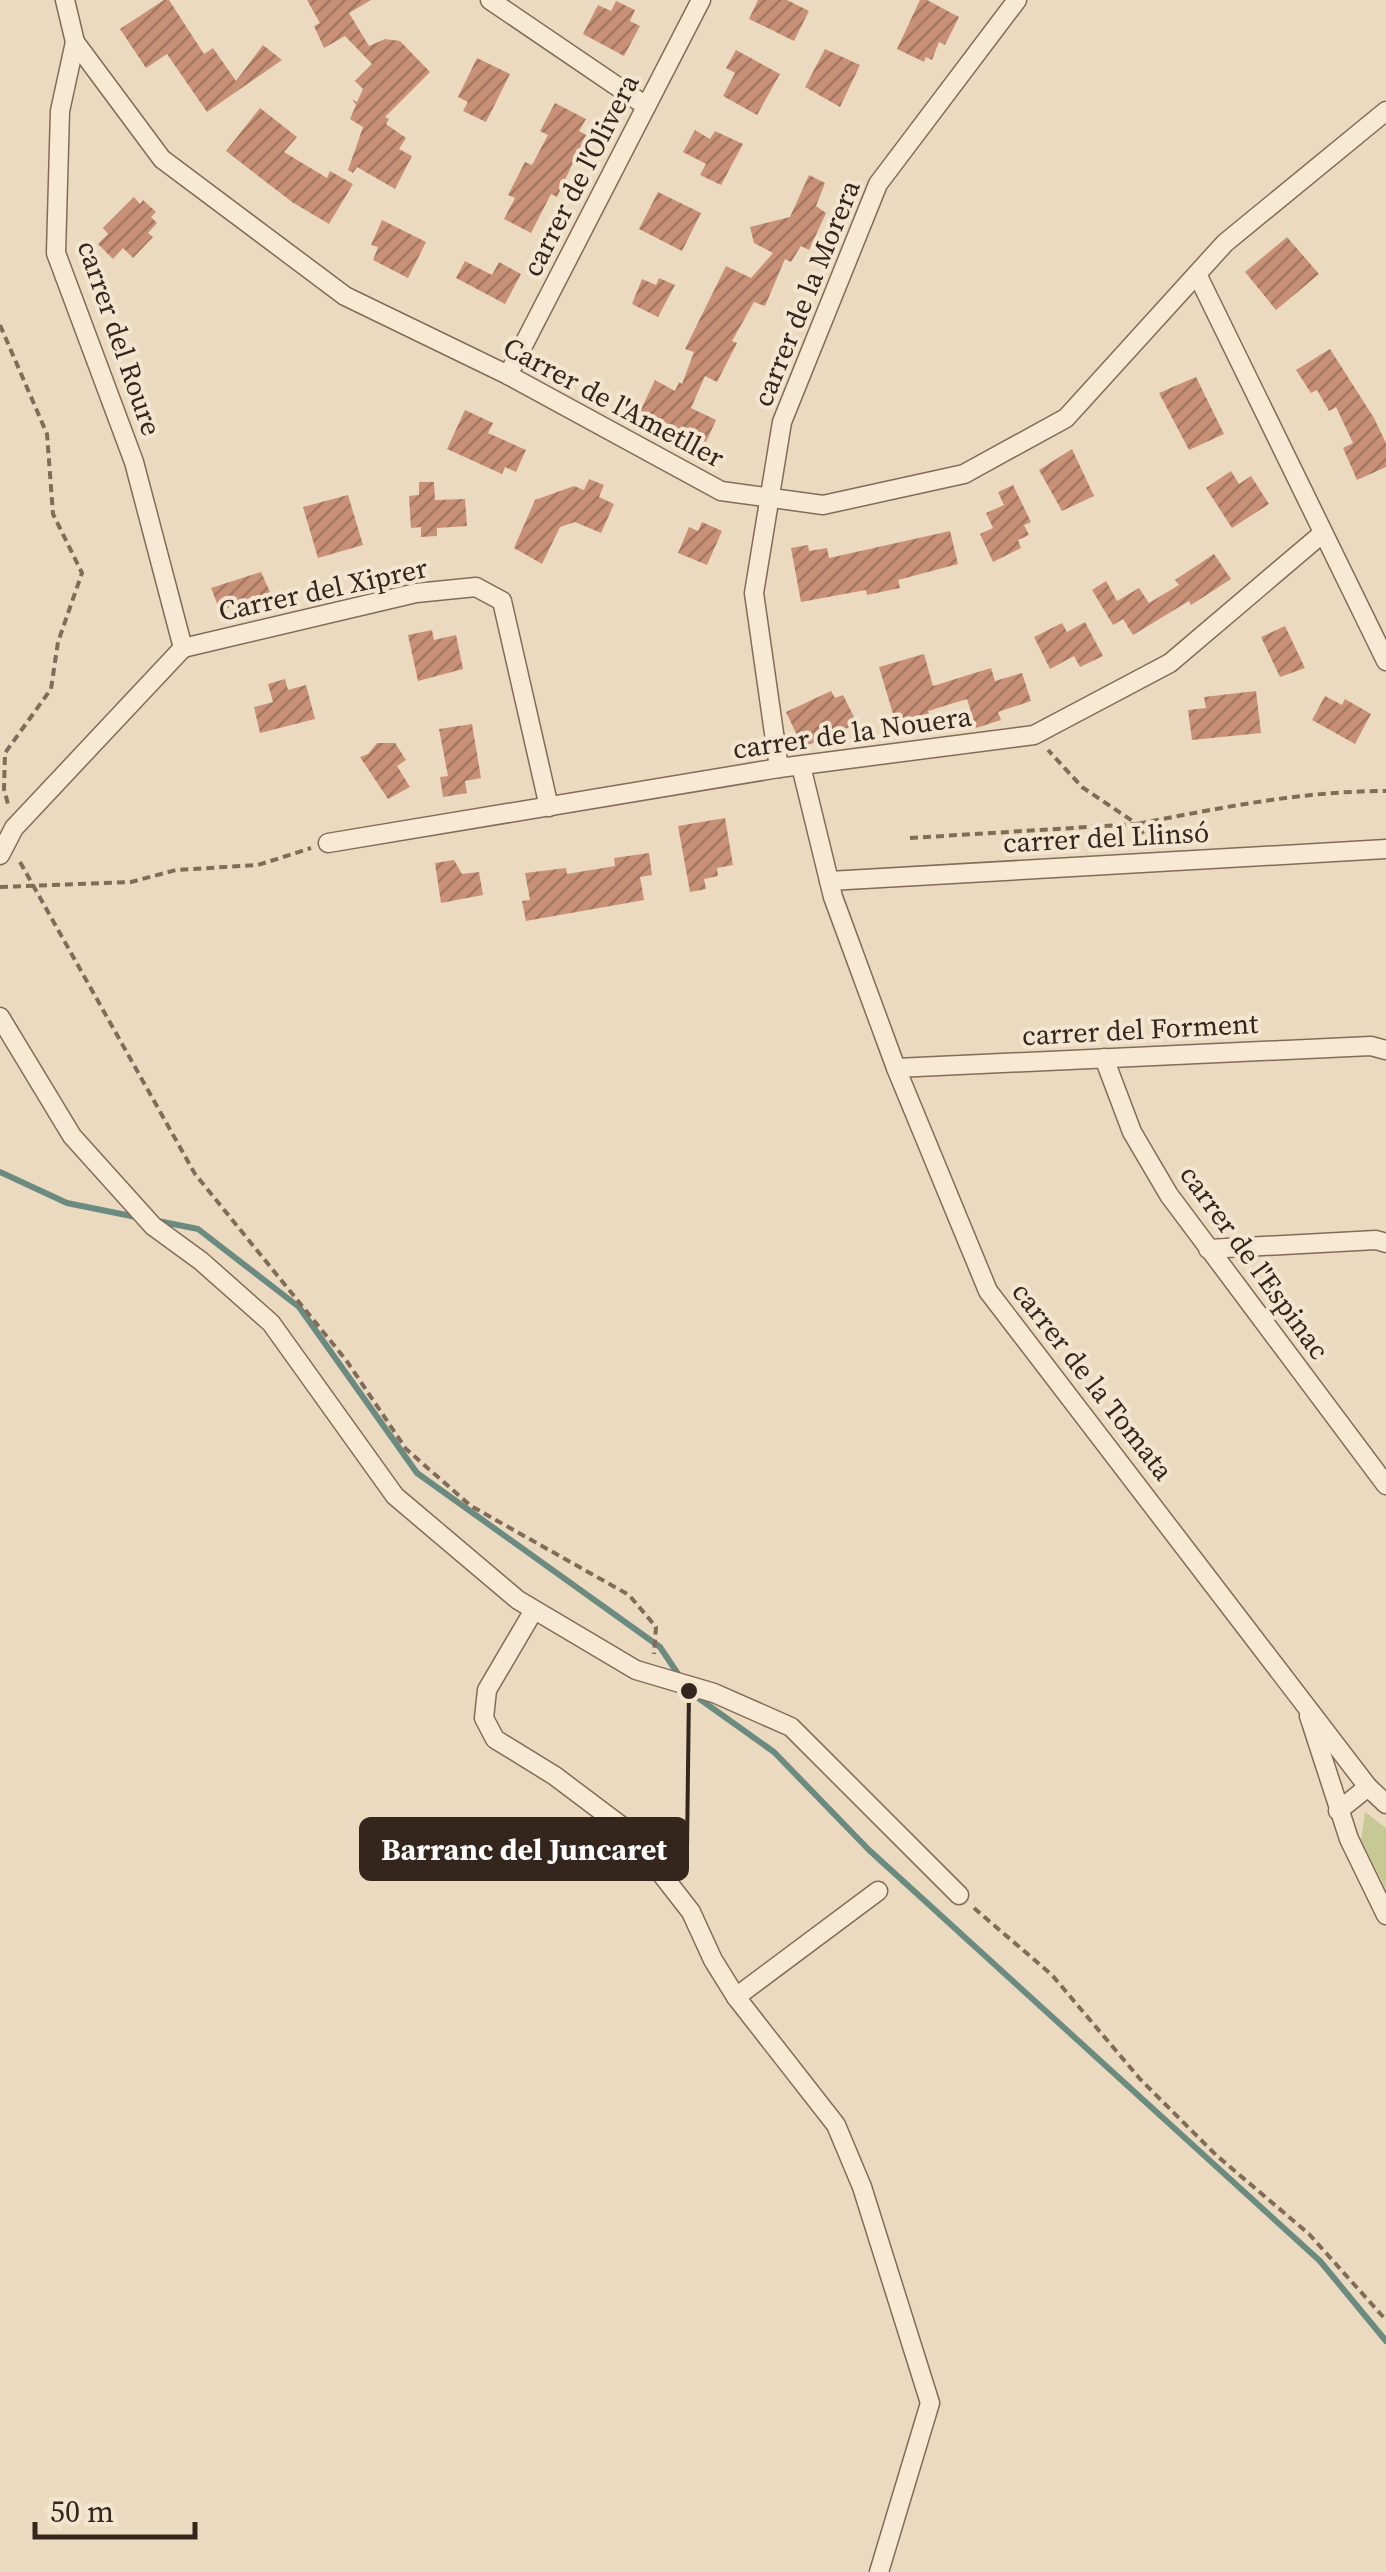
<svg xmlns="http://www.w3.org/2000/svg" width="1386" height="2572" viewBox="0 0 1386 2572" font-family="'Source Serif 4',serif">
	<defs>
		<pattern id="building-hatch" width="6" height="6" patternUnits="userSpaceOnUse" patternTransform="scale(2.5)"><rect width="6" height="6" fill="#c89177"/><path d="M-1 1l2-2M0 6l6-6M5 7l2-2" fill="none" stroke="#a37661"/></pattern>
	</defs>
	<rect width="100%" height="100%" fill="#ebdac0"/>
	<!-- green -->
	<polygon fill="#c7c995" points="1365,1812 1386,1828 1386,1889 1361,1840"/>
	<g fill="none" stroke-linecap="round" stroke-linejoin="round">
		<!-- stream -->
		<g stroke="#6b8b80" stroke-width="6">
			<polyline points="0,1172 67,1203 141,1218"/>
			<polyline points="158,1221 198,1229 299,1307 417,1473 660,1647 680,1677"/>
			<polyline points="694,1695 774,1752 869,1850 1320,2261 1386,2341"/>
		</g>
	</g>
	<!-- building -->
	<g fill="url(#building-hatch)">
		<polygon points="164,0 169,0 204,54 213,48 236,81 263,45 282,60 207,112 167,54 146,68 120,29"/>
		<polygon points="307,0 371,0 349,13 369,46 385,39 400,41 430,72 385,117 389,119 386,124 406,138 399,149 412,156 395,189 357,167 353,173 348,170 363,127 350,119 356,105 352,99 357,102 363,89 355,81 372,64 345,36 324,48 314,26 320,23"/>
		<polygon points="758,0 787,0 809,11 794,41 749,19"/>
		<polygon points="920,0 927,0 959,17 945,45 939,42 932,60 926,57 924,62 897,49"/>
		<polygon points="616,1 635,10 630,21 640,26 624,56 583,34 598,5 611,11"/>
		<polygon points="825,49 860,65 840,107 805,87"/>
		<polygon points="736,50 780,74 757,115 723,96 735,73 726,68"/>
		<polygon points="477,58 510,74 486,122 463,111 468,102 458,97"/>
		<polygon points="555,103 586,119 579,131 586,135 557,197 551,194 531,233 504,219 515,198 508,195 525,162 532,165 548,135 540,131"/>
		<polygon points="260,108 297,137 284,152 327,178 330,171 353,184 329,224 292,202 226,151"/>
		<polygon points="695,130 710,139 715,131 743,144 721,185 700,175 706,164 683,152"/>
		<polygon points="809,175 825,183 816,206 826,213 809,250 801,246 791,262 785,259 765,306 754,302 732,341 737,343 717,382 705,376 691,408 716,420 706,442 658,419 654,429 636,420 655,380 675,391 679,382 682,384 694,352 685,349 726,266 751,278 773,253 754,243 750,227 790,217"/>
		<polygon points="658,192 701,213 682,251 639,229"/>
		<polygon points="134,197 140,204 143,200 156,212 151,217 157,223 148,233 153,237 133,258 123,248 113,259 98,244 108,234 103,228"/>
		<polygon points="382,220 426,242 408,278 373,260 378,247 371,245"/>
		<polygon points="1287,237 1319,274 1276,310 1245,272"/>
		<polygon points="465,261 492,275 499,262 521,274 505,304 456,278"/>
		<polygon points="659,278 675,285 658,317 632,304 642,279 656,285"/>
		<polygon points="1330,349 1374,418 1386,443 1386,467 1357,480 1343,448 1353,443 1336,407 1329,411 1317,390 1311,393 1296,370"/>
		<polygon points="1196,377 1224,434 1189,450 1159,393"/>
		<polygon points="465,410 493,423 488,433 526,450 516,472 505,467 502,474 447,449"/>
		<polygon points="1072,449 1094,496 1062,511 1039,470"/>
		<polygon points="1231,471 1239,484 1251,476 1269,504 1232,528 1206,488"/>
		<polygon points="589,479 604,485 599,497 614,504 601,533 575,522 560,527 542,564 514,548 535,500 574,486 584,490"/>
		<polygon points="419,482 434,482 435,500 465,499 467,526 437,528 437,536 421,537 421,527 411,528 409,496 419,495"/>
		<polygon points="1013,485 1031,522 1024,525 1029,535 1018,540 1021,548 993,562 980,534 993,528 986,513 1004,505 998,492"/>
		<polygon points="348,495 363,545 318,558 303,507"/>
		<polygon points="702,522 722,531 707,565 678,553 689,527 698,531"/>
		<polygon points="950,531 958,564 898,580 900,588 867,595 866,590 801,602 791,548 808,545 809,551 827,548 829,558"/>
		<polygon points="1214,554 1231,579 1191,605 1189,601 1133,635 1123,619 1113,625 1092,590 1106,581 1117,601 1139,588 1149,603 1179,585 1175,580"/>
		<polygon points="261,572 270,592 220,611 211,588"/>
		<polygon points="1085,622 1103,656 1080,667 1074,656 1050,669 1034,637 1062,623 1067,632"/>
		<polygon points="1285,626 1305,668 1280,677 1261,637"/>
		<polygon points="432,630 434,640 456,635 463,669 418,681 408,635"/>
		<polygon points="924,654 933,686 991,668 995,681 1022,673 1031,701 998,712 1001,720 976,728 967,699 928,711 930,717 897,727 879,667"/>
		<polygon points="285,679 288,690 306,685 315,719 260,733 254,707 273,702 268,684"/>
		<polygon points="831,691 835,698 843,695 857,723 843,730 848,739 827,749 821,750 817,741 803,748 786,712"/>
		<polygon points="1256,691 1261,733 1192,740 1188,710 1206,708 1204,697"/>
		<polygon points="1325,696 1342,705 1345,699 1371,714 1355,744 1312,720"/>
		<polygon points="472,724 481,778 465,781 467,793 443,797 440,777 448,776 439,729"/>
		<polygon points="377,743 395,743 406,760 397,766 410,787 388,799 360,757 368,754"/>
		<polygon points="725,818 733,865 717,868 718,876 704,879 706,889 690,892 678,826"/>
		<polygon points="649,853 652,875 640,877 644,900 526,921 522,901 530,900 525,873 566,868 567,874 615,866 614,858"/>
		<polygon points="454,860 462,874 479,872 483,895 441,903 435,863"/>
	</g>
	<g fill="none" stroke-linecap="round" stroke-linejoin="round">
		<!-- street casing -->
		<g stroke="#836b59" stroke-width="21">
			<g id="street">
				<polyline points="65,0 75,42 162,159 345,296 508,375 721,491 823,505 964,474 1066,418 1225,243 1386,111"/>
				<polyline points="490,0 646,106"/>
				<polyline points="75,42 60,111 56,253 134,462 183,648"/>
				<polyline points="1197,274 1386,661"/>
				<polyline points="508,375 701,0"/>
				<polyline points="183,648 416,593 476,587 502,601 549,807"/>
				<polyline points="801,766 833,897 896,1068 988,1291 1368,1787 1386,1804"/>
				<polyline points="779,768 754,593 782,422 878,184 1017,0"/>
				<polyline points="328,843 779,768 1034,735 1170,663 1323,533"/>
				<polyline points="0,855 14,828 183,648"/>
				<polyline points="829,881 1386,849"/>
				<polyline points="0,1017 72,1136 153,1226 201,1261 271,1323 395,1496 518,1600 636,1670 714,1693 791,1727 959,1895"/>
				<polyline points="1104,1058 1132,1132 1169,1195 1386,1485"/>
				<polyline points="896,1068 1371,1046 1386,1050"/>
				<polyline points="1208,1249 1376,1240 1386,1243"/>
				<polyline points="534,1610 487,1690 484,1718 495,1739 555,1776 628,1831 691,1912 713,1960 736,1997 836,2125 862,2187 930,2403 879,2572"/>
				<polyline points="1309,1716 1349,1839 1386,1915"/>
				<polyline points="1338,1811 1368,1787"/>
				<polyline points="736,1997 878,1891"/>
			</g>
		</g>
		<!-- path -->
		<g stroke="#836b59" stroke-width="4" stroke-dasharray="8 5" stroke-linecap="butt">
			<polyline points="0,325 47,434 53,514 82,573 58,642 51,689 5,753 4,789 8,804"/>
			<polyline points="910,838 1137,824 1082,787 1048,750"/>
			<path d="M1150 845 1137 824C1220 808 1301 791 1386 791"/>
			<polyline points="20,862 195,1174 346,1360 406,1449 471,1506 629,1595 656,1627 654,1654"/>
			<polyline points="0,887 131,882 176,870 258,865 311,848"/>
			<polyline points="974,1908 1052,1975 1140,2079 1216,2155 1309,2234 1386,2320"/>
		</g>
		<!-- street -->
		<use href="#street" stroke="#f7e9d3" stroke-width="18"/>
	</g>
	<g text-anchor="middle" dominant-baseline="central" stroke-width="8" stroke-linejoin="round" paint-order="stroke">
		<!-- street labels -->
		<g font-size="28" fill="#34261d" stroke="#f3e5cf">
			<text transform="translate(580 175) rotate(-63)">carrer de l'Olivera</text>
			<text transform="translate(806 293) rotate(-68)">carrer de la Morera</text>
			<text transform="translate(120 338) rotate(71)">carrer del Roure</text>
			<text transform="translate(614 402) rotate(28)">Carrer de l'Ametller</text>
			<text transform="translate(323 589) rotate(-12)">Carrer del Xiprer</text>
			<text transform="translate(852 732) rotate(-8)">carrer de la Nouera</text>
			<text transform="translate(1106 837) rotate(-3)">carrer del Llinsó</text>
			<text transform="translate(1140 1029) rotate(-3)">carrer del Forment</text>
			<text transform="translate(1255 1262) rotate(54)">carrer de l'Espinac</text>
			<text transform="translate(1093 1381) rotate(52)">carrer de la Tomata</text>
		</g>
	</g>
	<!-- callouts -->
	<path fill="none" stroke="#34261d" stroke-width="4" d="M689 1691L687 1849"/>
	<circle fill="#34261d" stroke="#f3e5cf" stroke-width="4" cx="689" cy="1691" r="10"/>
	<rect fill="#34261d" stroke="#34261d" stroke-width="4" x="361" y="1819" width="326" height="60" rx="10"/>
	<g font-size="30" text-anchor="middle" font-weight="bold" fill="#fff">
		<text x="524" y="1860">Barranc del Juncaret</text>
	</g>
	<!-- scale -->
	<path d="M35 2522v15h160v-15" fill="none" stroke="#34261d" stroke-width="5"/>
	<text x="50" y="2522" font-size="30" fill="#34261d" stroke="#f3e5cf" stroke-width="8" paint-order="stroke">50 m</text>
</svg>
